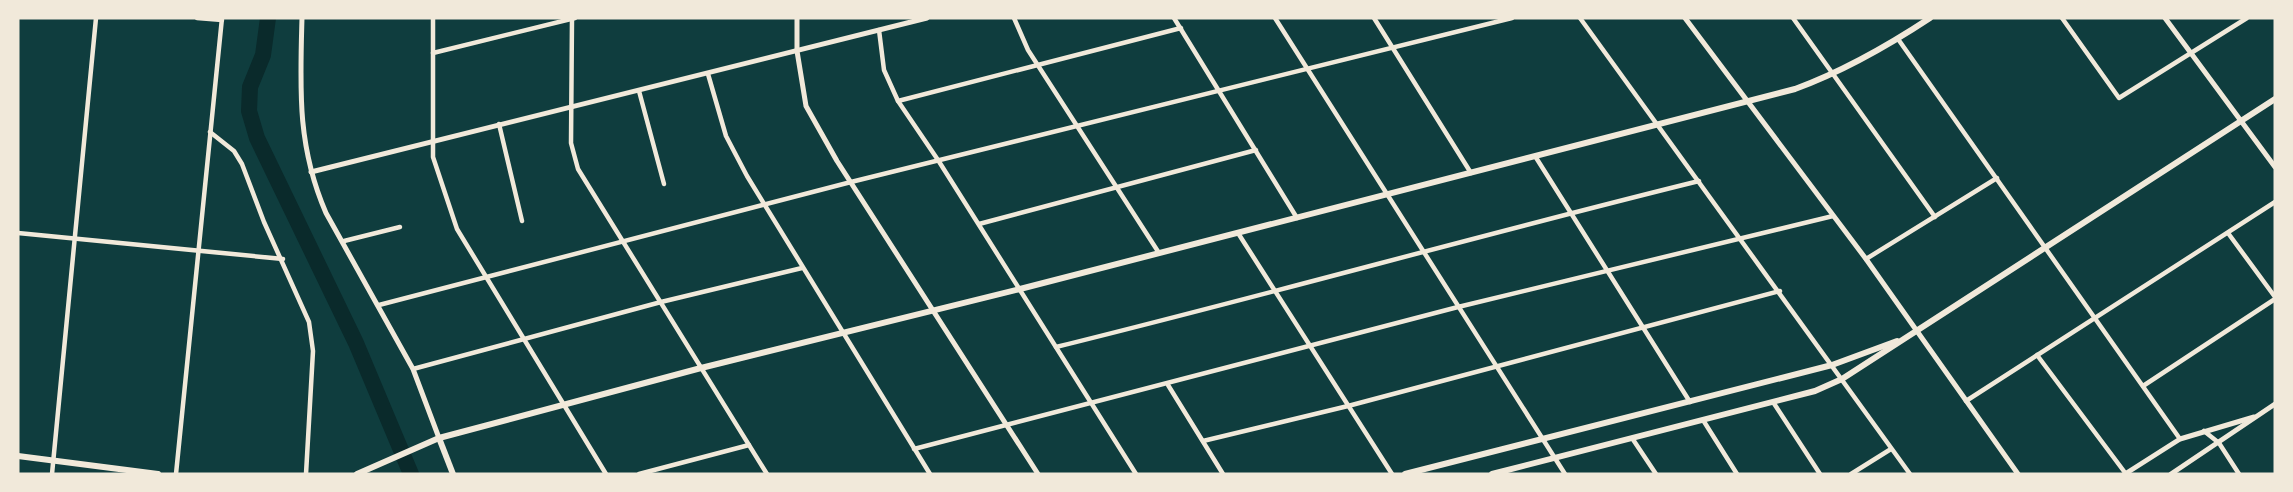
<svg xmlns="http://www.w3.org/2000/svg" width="2293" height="492" viewBox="0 0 2293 492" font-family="Lora,serif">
	<rect width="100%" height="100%" fill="#0f3d3e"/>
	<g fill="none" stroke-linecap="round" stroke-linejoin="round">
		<!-- river -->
		<polyline stroke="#0a2a2b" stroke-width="16" points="268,18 263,55 250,87 249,111 257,138 356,343 411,474"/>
		<!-- minor -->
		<g stroke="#f1e9da" stroke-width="4.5">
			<polyline points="197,18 222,20"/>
			<polyline points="433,18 433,157 457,229 606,474"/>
			<polyline points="572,18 571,143 578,169 767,474"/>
			<polyline points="1014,18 1028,50 1159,253"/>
			<polyline points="1174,18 1297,218"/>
			<polyline points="1275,18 1565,474"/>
			<polyline points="1374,18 1471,173"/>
			<polyline points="1580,18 1910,474"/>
			<polyline points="1793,18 1935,217"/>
			<polyline points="2062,18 2119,98 2247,18"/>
			<polyline points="879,30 884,70 898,101 938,160 1136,474"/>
			<polyline points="1898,39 2180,439"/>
			<polyline points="433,53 575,18"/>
			<polyline points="708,74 726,136 747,176 930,474"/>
			<polyline points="639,91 664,184"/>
			<polyline points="898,101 1181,28"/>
			<polyline points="499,124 522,221"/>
			<polyline points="210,132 234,151 242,164 264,222 309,322 313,351 306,474"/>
			<polyline points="1535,156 1690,402"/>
			<polyline points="979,224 1256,150"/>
			<polyline points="18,233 283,259"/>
			<polyline points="1238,233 1392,474"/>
			<polyline points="2228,233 2275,297"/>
			<polyline points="344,241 400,227"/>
			<polyline points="1866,259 1997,178"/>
			<polyline points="379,305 851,182 1512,18"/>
			<path d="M1056 347C1271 294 1484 234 1699 181"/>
			<polyline points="2037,355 2126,474"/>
			<polyline points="413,369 661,302 802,268"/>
			<polyline points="1168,385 1223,474"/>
			<polyline points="2143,386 2275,299"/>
			<polyline points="1966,401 2275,202"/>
			<polyline points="1773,402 1820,474"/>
			<polyline points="1703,420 1737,474"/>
			<polyline points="2204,431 2219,443 2239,474"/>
			<polyline points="1632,438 1656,474"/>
			<polyline points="1203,441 1348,406 1780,291"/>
			<polyline points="914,449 1458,307 1833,216"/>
			<polyline points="52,474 96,18"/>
			<polyline points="176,474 222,18"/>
			<polyline points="639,474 749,445"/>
			<polyline points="1851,474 1891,449"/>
		</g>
		<!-- tertiary -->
		<g stroke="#f1e9da" stroke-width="5">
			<path d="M302 18C300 89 297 146 326 213L413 369 439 438"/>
			<polyline points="797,18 797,51 806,106 837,161 1038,474"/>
			<polyline points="1685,18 1866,259 2018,474"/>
			<polyline points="2165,18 2275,167"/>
			<polyline points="311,172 927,18"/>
			<polyline points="2125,474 2180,439 2254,417"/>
			<polyline points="2171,474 2275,404"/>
		</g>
		<!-- secondary -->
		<g stroke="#f1e9da" stroke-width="6">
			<polyline points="439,438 453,474"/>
			<polyline points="18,456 158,474"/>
			<path d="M357 474 439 438 701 368 1020 289 1795 89C1844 71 1886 47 1930 18"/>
			<polyline points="1405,474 1832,365 1897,341"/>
			<polyline points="1492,474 1815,391 1842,379 2275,99"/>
		</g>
	</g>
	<!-- border -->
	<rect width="2293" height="492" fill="none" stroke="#f1e9da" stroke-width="39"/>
</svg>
